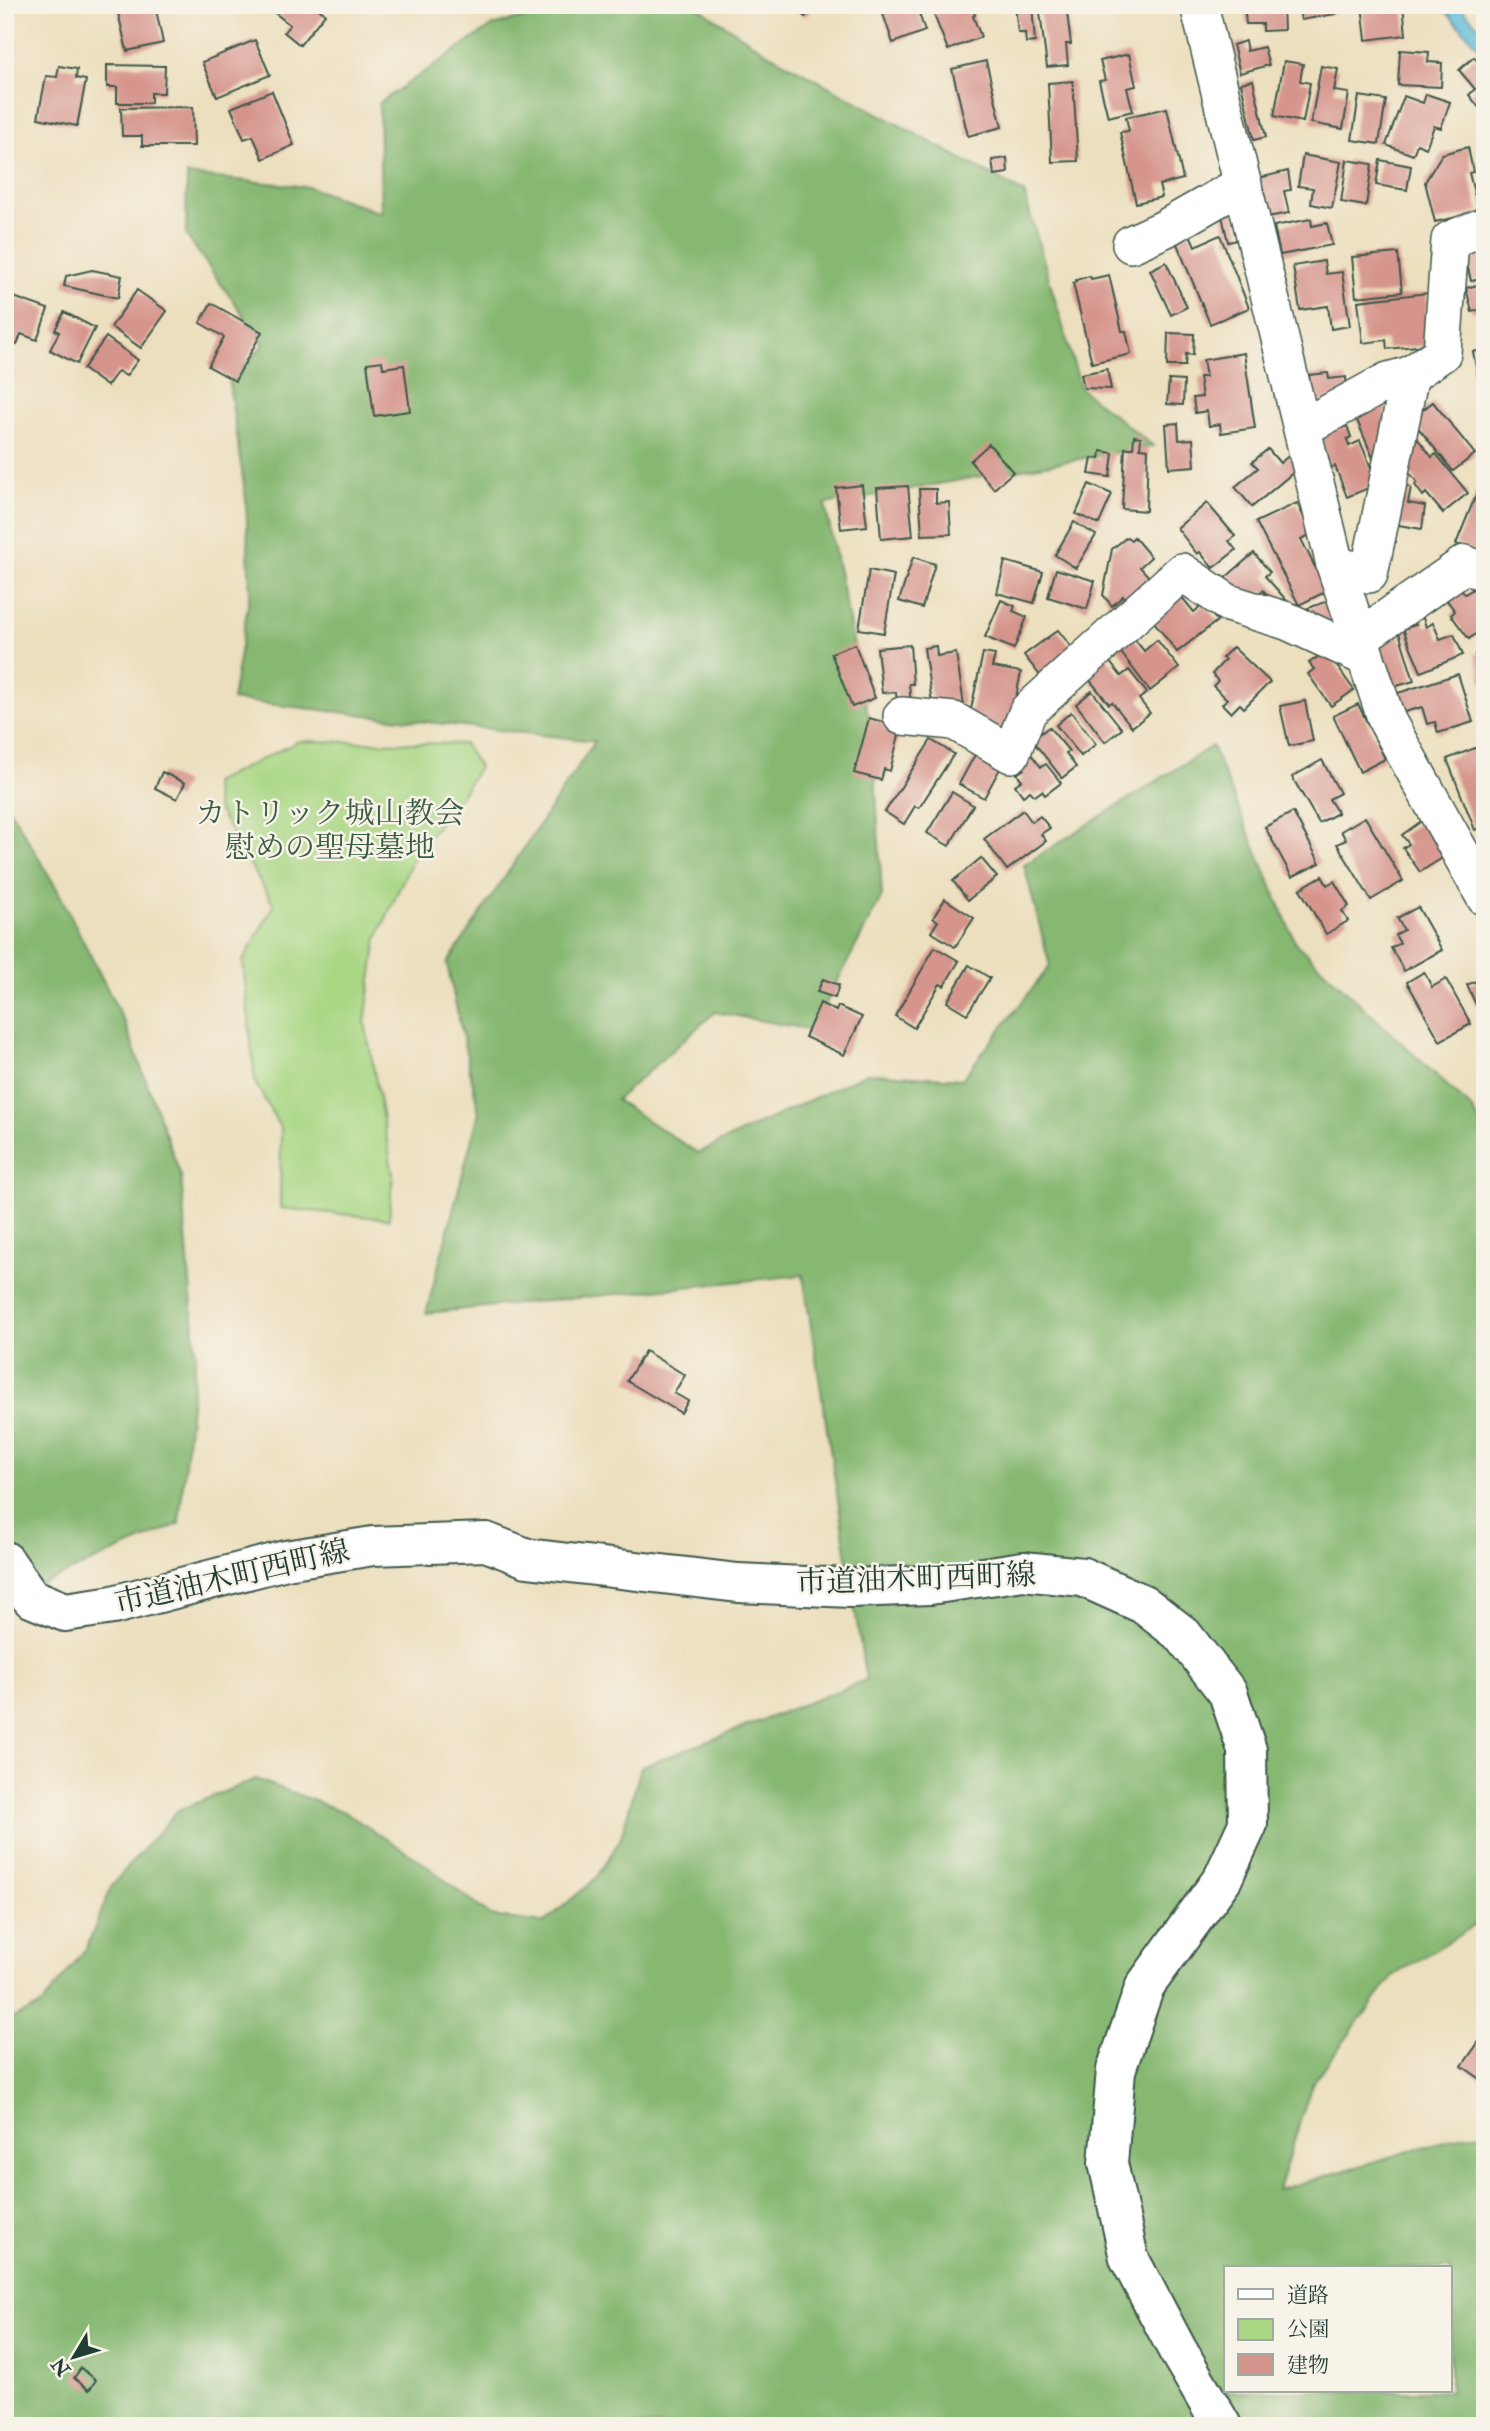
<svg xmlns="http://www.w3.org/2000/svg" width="1490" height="2431" viewBox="0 0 1490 2431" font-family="'IM FELL Double Pica','Noto Serif JP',serif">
	<rect width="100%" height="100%" fill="#f7f3e8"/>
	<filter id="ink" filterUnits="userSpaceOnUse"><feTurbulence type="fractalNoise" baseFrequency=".0143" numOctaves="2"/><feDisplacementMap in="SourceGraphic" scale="14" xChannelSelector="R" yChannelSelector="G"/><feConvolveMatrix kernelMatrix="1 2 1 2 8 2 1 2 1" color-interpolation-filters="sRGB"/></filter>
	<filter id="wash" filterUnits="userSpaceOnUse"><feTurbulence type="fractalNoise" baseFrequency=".00686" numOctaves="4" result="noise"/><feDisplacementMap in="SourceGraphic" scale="28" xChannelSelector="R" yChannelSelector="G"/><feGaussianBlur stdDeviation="1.57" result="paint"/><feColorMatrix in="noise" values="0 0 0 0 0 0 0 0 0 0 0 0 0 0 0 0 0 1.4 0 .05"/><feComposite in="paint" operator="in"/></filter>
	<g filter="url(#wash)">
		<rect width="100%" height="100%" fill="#ecdfbe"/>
		<!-- green -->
		<polygon fill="#a9d784" stroke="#648a5c" stroke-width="2" points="299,741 464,744 479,767 463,792 414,856 377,938 365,1022 393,1174 389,1219 280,1208 281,1129 255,1082 243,961 274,905 217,808 213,783"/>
		<!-- forest -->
		<g fill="#86b872" stroke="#527a53" stroke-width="2" fill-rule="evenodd">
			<path d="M573 5H695L769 54 1024 193 1081 389 1153 446 825 504 873 739 882 896 812 1030 715 1012 616 1100 698 1153 867 1073 962 1079 1050 966 1024 865 1212 746 1296 944 1471 1108 1485 1130V1919L1393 1976 1312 2084 1278 2190 1464 2135 1485 2133V2426H5V2021L41 2006 87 1947 112 1885 178 1810 256 1779 344 1812 419 1860 491 1916 544 1923 596 1878 620 1840 641 1767 866 1680 803 1275 426 1313 479 1112 447 964 595 741 232 700 250 592 246 499 229 383 264 344 186 235 187 175 308 187 381 213 379 103 492 26ZM1226 2268H1450V2391H1226Z"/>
			<polygon points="5,801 57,889 125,1024 181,1176 196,1354 179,1524 5,1600"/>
		</g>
		<!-- water -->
		<polygon fill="#5cbada" stroke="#3e7c87" stroke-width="2" points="1440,5 1459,5 1485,34 1485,54"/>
		<g id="blocks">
			<!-- building -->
			<g fill="#d6958c">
				<polygon points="132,5 155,5 163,43 127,51 117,8"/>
				<polygon points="281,5 314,5 325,14 300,45 284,32 290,25 275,13"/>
				<polygon points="792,5 816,5 805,17"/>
				<polygon points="880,5 916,5 925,31 893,43"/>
				<polygon points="930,5 972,5 975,15 973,16 981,37 948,50"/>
				<polygon points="1015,5 1032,5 1035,42 1026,43 1025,33 1018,33"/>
				<polygon points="1039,5 1066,5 1071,44 1066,44 1068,65 1047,67"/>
				<polygon points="1244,5 1283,5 1284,30 1263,31 1263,24 1246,24"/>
				<polygon points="1298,5 1333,5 1335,14 1301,20"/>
				<polygon points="1362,5 1403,5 1406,35 1366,40"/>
				<polygon points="255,40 270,75 217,97 202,62"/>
				<polygon points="1245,41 1247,51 1264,47 1269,65 1240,73 1233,45"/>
				<polygon points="1400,50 1429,52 1428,62 1442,63 1441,87 1398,85"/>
				<polygon points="1129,54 1136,86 1127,88 1133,111 1108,117 1099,81 1105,80 1100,61"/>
				<polygon points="1474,57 1485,70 1485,115 1469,95 1475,89 1459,70"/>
				<polygon points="986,61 1002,127 968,136 952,69"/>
				<polygon points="1284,61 1303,64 1300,81 1310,83 1303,122 1274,116"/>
				<polygon points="107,65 165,66 164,93 151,93 151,103 117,103 117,87 107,87"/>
				<polygon points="59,66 77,69 76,78 86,80 77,126 38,118 46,76 57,77"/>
				<polygon points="1321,66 1338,69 1334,91 1349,93 1343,129 1311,123"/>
				<polygon points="1253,80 1266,137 1254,140 1241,83"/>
				<polygon points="1073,81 1078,161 1052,162 1048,83"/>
				<polygon points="272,91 294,145 263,159 253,136 244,139 231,108"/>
				<polygon points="1426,94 1450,102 1441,128 1434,126 1426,148 1417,144 1413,155 1386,145 1404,96 1423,103"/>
				<polygon points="1359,96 1386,100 1379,144 1352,140"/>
				<polygon points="193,107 194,146 142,146 142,136 122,136 121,108"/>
				<polygon points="1167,108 1183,179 1159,185 1162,197 1136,203 1120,132 1129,131 1126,117"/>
				<polygon points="1468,147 1473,172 1469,173 1479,212 1435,222 1425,182 1442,154"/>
				<polygon points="1303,155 1341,162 1332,208 1311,204 1313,188 1298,186"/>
				<polygon points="1007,158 1008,173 994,175 992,160"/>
				<polygon points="1347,160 1372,164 1366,206 1341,202"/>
				<polygon points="1380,160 1411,166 1407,190 1376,185"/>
				<polygon points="1288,171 1291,190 1284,191 1289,213 1267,217 1259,178"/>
				<polygon points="1234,204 1242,239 1228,242 1220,207"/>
				<polygon points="1311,219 1312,226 1327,223 1332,245 1280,255 1274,226"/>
				<polygon points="1189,232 1195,246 1220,235 1249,308 1210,324 1175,239"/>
				<polygon points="1485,247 1485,278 1471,281 1464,251"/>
				<polygon points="1398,253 1402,292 1356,297 1352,257"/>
				<polygon points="1324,261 1326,274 1342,272 1350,326 1331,329 1328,306 1300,310 1293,266"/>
				<polygon points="1166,262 1187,307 1171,315 1150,270"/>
				<polygon points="92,270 122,276 118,298 64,286 66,276"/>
				<polygon points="1109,275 1122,331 1126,331 1131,354 1092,363 1073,283 1076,282 1076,280 1090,276 1091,279"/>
				<polygon points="1485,283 1485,308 1472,312 1466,288"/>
				<polygon points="137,290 167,311 141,348 111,327"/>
				<polygon points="1427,293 1427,345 1387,349 1386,340 1363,343 1358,301"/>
				<polygon points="5,294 48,309 37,340 21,334 17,345 5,341"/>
				<polygon points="211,303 262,332 235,381 208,366 224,337 200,323"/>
				<polygon points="64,312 95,328 77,364 50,350 59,332 55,330"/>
				<polygon points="1168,333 1194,334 1193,355 1186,354 1185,366 1167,366"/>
				<polygon points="106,337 138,360 126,376 118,371 107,386 83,369"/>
				<polygon points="1485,349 1485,404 1483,404 1473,352"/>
				<polygon points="1244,353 1255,428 1221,433 1220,424 1209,426 1207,411 1195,413 1193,398 1202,397 1199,377 1206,377 1203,360"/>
				<polygon points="382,361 383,368 404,365 410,411 374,416 367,363"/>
				<polygon points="1107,369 1111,389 1084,388 1081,374"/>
				<polygon points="1328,373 1329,379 1346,377 1347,391 1312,405 1309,375"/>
				<polygon points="1169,380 1184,381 1183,405 1167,404"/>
				<polygon points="1387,391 1382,479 1353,411"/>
				<polygon points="1433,402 1475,454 1453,471 1411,419"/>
				<polygon points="1340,421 1342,428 1347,426 1351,437 1347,439 1349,446 1360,441 1378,484 1347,497 1335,466 1329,468 1316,430"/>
				<polygon points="1178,423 1179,440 1193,439 1195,466 1169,468 1166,424"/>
				<polygon points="1134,436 1141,437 1140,448 1148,449 1146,511 1122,509 1125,448 1133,448"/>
				<polygon points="1417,438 1432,457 1436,454 1468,493 1443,513 1426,493 1423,496 1415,485 1417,482 1401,462 1399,453"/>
				<polygon points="989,444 1013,472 994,489 970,461"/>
				<polygon points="1268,449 1280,463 1291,454 1301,466 1252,507 1235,487 1258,468 1252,462"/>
				<polygon points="1101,451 1113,453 1110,477 1089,474 1092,458 1100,459"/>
				<polygon points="1482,480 1485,481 1485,556 1456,544"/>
				<polygon points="1089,484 1112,494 1099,524 1076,514"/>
				<polygon points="1394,484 1411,487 1408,503 1425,506 1422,529 1387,523"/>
				<polygon points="862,485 867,526 841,529 836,488"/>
				<polygon points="908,486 913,536 881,539 877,488"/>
				<polygon points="919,489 936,489 936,503 949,502 951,534 922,535"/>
				<polygon points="1207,503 1235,536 1229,541 1236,550 1213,568 1200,552 1197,554 1177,528"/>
				<polygon points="1297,503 1312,534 1301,539 1327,591 1299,605 1256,522"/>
				<polygon points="1074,522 1096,535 1076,568 1055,555"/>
				<polygon points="1127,537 1131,540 1134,537 1151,557 1140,567 1150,578 1128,601 1123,596 1112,606 1103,595 1112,549"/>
				<polygon points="1254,553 1270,572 1265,576 1288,602 1280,609 1263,590 1247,604 1225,578"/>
				<polygon points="913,557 935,564 922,608 899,601"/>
				<polygon points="1005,561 1043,572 1034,603 997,593"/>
				<polygon points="1056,569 1095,581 1087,609 1048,597"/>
				<polygon points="869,570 894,575 884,633 859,629"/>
				<polygon points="1457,583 1465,594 1478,586 1485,595 1485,639 1479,631 1469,639 1451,615 1455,611 1442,594"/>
				<polygon points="1180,595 1194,612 1204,604 1217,621 1177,652 1151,618"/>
				<polygon points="1001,600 1015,606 1013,611 1027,617 1014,649 985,637"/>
				<polygon points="1330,600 1340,638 1300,611"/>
				<polygon points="1423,618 1426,627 1433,623 1440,639 1454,634 1463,655 1421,672 1403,629 1416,625 1414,621"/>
				<polygon points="1398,629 1414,681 1390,688 1373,642"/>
				<polygon points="1058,630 1076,653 1042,678 1024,655"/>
				<polygon points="1131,635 1144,651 1157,640 1179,668 1150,691 1116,646"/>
				<polygon points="855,644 875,698 852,707 831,653"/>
				<polygon points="910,645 913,684 909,684 911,704 897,705 896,692 882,693 877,648"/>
				<polygon points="936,646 937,656 956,653 964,705 933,710 924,648"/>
				<polygon points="1233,647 1270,682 1244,708 1240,704 1231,713 1222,704 1227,699 1213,686 1218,681 1212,674 1225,660 1222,658"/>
				<polygon points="1326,651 1354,690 1331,706 1308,674 1314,669 1309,663"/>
				<polygon points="1485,652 1485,689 1484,689 1475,654"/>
				<polygon points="983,653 995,655 992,667 1021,672 1009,732 968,723"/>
				<polygon points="1106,657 1121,676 1129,670 1147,693 1139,699 1150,713 1132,727 1112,702 1109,704 1084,673"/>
				<polygon points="1458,674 1473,722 1438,733 1435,722 1427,724 1422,707 1401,713 1395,694"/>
				<polygon points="1092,691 1122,729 1105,742 1076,704"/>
				<polygon points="1305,701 1313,741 1289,746 1280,706"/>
				<polygon points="1358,704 1385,759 1360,772 1333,716"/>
				<polygon points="1071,712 1096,744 1081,756 1056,725"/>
				<polygon points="869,718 901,727 890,771 884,769 881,780 854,773"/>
				<polygon points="1049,727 1069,751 1066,753 1076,767 1062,778 1032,740"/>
				<polygon points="931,740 954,754 919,808 915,806 904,824 885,812"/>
				<polygon points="1480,746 1485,757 1485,826 1475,830 1447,759"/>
				<polygon points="978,749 1003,763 984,798 959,784"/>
				<polygon points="1030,753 1041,767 1046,764 1061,783 1045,795 1042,791 1035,796 1030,791 1023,796 1015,785 1022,780 1017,774 1024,769 1019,762"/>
				<polygon points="1322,760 1340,793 1329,799 1338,813 1319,823 1292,777"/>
				<polygon points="162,772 185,783 177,799 155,788"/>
				<polygon points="952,792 973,805 949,846 927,833"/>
				<polygon points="1023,810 1032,822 1040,816 1050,828 1041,834 1046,841 1007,870 984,839"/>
				<polygon points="1293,812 1320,863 1292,877 1265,827"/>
				<polygon points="1365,817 1403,881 1371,900 1337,844 1346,840 1341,831"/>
				<polygon points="1423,820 1447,855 1420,872 1403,848 1409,844 1402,835"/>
				<polygon points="981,858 997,877 968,900 953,881"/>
				<polygon points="1322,876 1327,885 1334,881 1349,906 1342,911 1348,921 1326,934 1300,889"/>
				<polygon points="945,899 974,918 955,947 931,932 938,921 933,918"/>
				<polygon points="1418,907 1442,950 1404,971 1391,948 1400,943 1395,935 1404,930 1397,918"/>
				<polygon points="935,947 959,961 944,986 940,984 914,1028 895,1016"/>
				<polygon points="969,965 990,978 967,1014 947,1002"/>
				<polygon points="1424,972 1432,987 1446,979 1471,1024 1440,1041 1407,982"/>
				<polygon points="1485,977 1485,1017 1482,1018 1467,985"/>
				<polygon points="823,979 839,985 835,998 817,992"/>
				<polygon points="820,1003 836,1011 838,1006 862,1017 844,1055 805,1037"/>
				<polygon points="645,1351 685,1375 674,1393 688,1401 681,1413 627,1381"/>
				<polygon points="1478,1885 1485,1885 1485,1921 1477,1921"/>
				<polygon points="1485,2033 1485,2082 1462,2066"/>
				<polygon points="81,2368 96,2380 89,2390 74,2378"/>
			</g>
		</g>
	</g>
	<g filter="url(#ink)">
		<use href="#blocks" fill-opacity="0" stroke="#3e5549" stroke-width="2"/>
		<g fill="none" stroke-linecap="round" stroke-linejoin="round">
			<!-- minor casing -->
			<g stroke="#3e5549" stroke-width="40">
				<g id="minor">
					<polyline points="1199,5 1335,565 1387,721 1485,897"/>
					<polyline points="1131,244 1164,229 1243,184"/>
					<polyline points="1301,424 1315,421 1388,381 1410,375"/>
					<polyline points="1335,565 1369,574 1410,375 1442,353 1450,240 1485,226"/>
					<polyline points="1359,638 1465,564 1485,573"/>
					<polyline points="902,716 954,721 1011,754 1028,711 1182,572 1228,603 1287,621 1365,657"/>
				</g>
			</g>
			<!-- tertiary casing -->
			<g stroke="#3e5549" stroke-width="42">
				<polyline id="tertiary" points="5,1561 31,1598 65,1612 113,1605 286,1560 373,1546 486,1542 527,1558 738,1583 851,1588 930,1585 1023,1571 1083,1577 1143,1604 1183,1635 1228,1693 1247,1750 1248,1824 1223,1878 1145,1986 1116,2070 1108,2163 1129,2258 1177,2349 1222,2426"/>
			</g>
			<!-- minor -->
			<use href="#minor" stroke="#fff" stroke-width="37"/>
			<!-- tertiary -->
			<use href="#tertiary" stroke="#fff" stroke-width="38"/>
		</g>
	</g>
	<g text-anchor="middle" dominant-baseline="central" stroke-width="5" stroke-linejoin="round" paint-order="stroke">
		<!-- park labels -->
		<g font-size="30" fill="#3b5c44" stroke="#f7f3e8">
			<text x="330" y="813">カトリック城山教会<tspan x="330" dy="34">慰めの聖母墓地</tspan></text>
		</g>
		<!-- street labels -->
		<g font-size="30" fill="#1f3d34" stroke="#f7f3e8">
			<text transform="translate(232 1577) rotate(-13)">市道油木町西町線</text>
			<text transform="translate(916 1579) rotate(-2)">市道油木町西町線</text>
		</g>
	</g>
	<!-- margin -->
	<rect width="1490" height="2431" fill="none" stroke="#f7f3e8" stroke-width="28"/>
	<!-- legend -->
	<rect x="1224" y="2266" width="228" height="126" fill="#f7f3e8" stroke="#a1aaa0" stroke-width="2"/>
	<rect x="1238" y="2289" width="35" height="10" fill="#ffffff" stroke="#a1aaa0" stroke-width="2"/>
	<text x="1287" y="2302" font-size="21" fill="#1f3d34">道路</text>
	<rect x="1238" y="2319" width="35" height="21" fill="#a9d784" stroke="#a1aaa0" stroke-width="2"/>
	<text x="1287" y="2336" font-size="21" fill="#1f3d34">公園</text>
	<rect x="1238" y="2354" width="35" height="21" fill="#d6958c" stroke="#a1aaa0" stroke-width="2"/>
	<text x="1287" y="2372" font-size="21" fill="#1f3d34">建物</text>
	<!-- north arrow -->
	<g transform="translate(74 2357) rotate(232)" stroke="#f7f3e8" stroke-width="5" paint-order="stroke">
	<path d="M0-5L12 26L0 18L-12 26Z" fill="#1f3d34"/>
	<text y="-10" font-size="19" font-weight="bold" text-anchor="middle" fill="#1f3d34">N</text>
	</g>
</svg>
